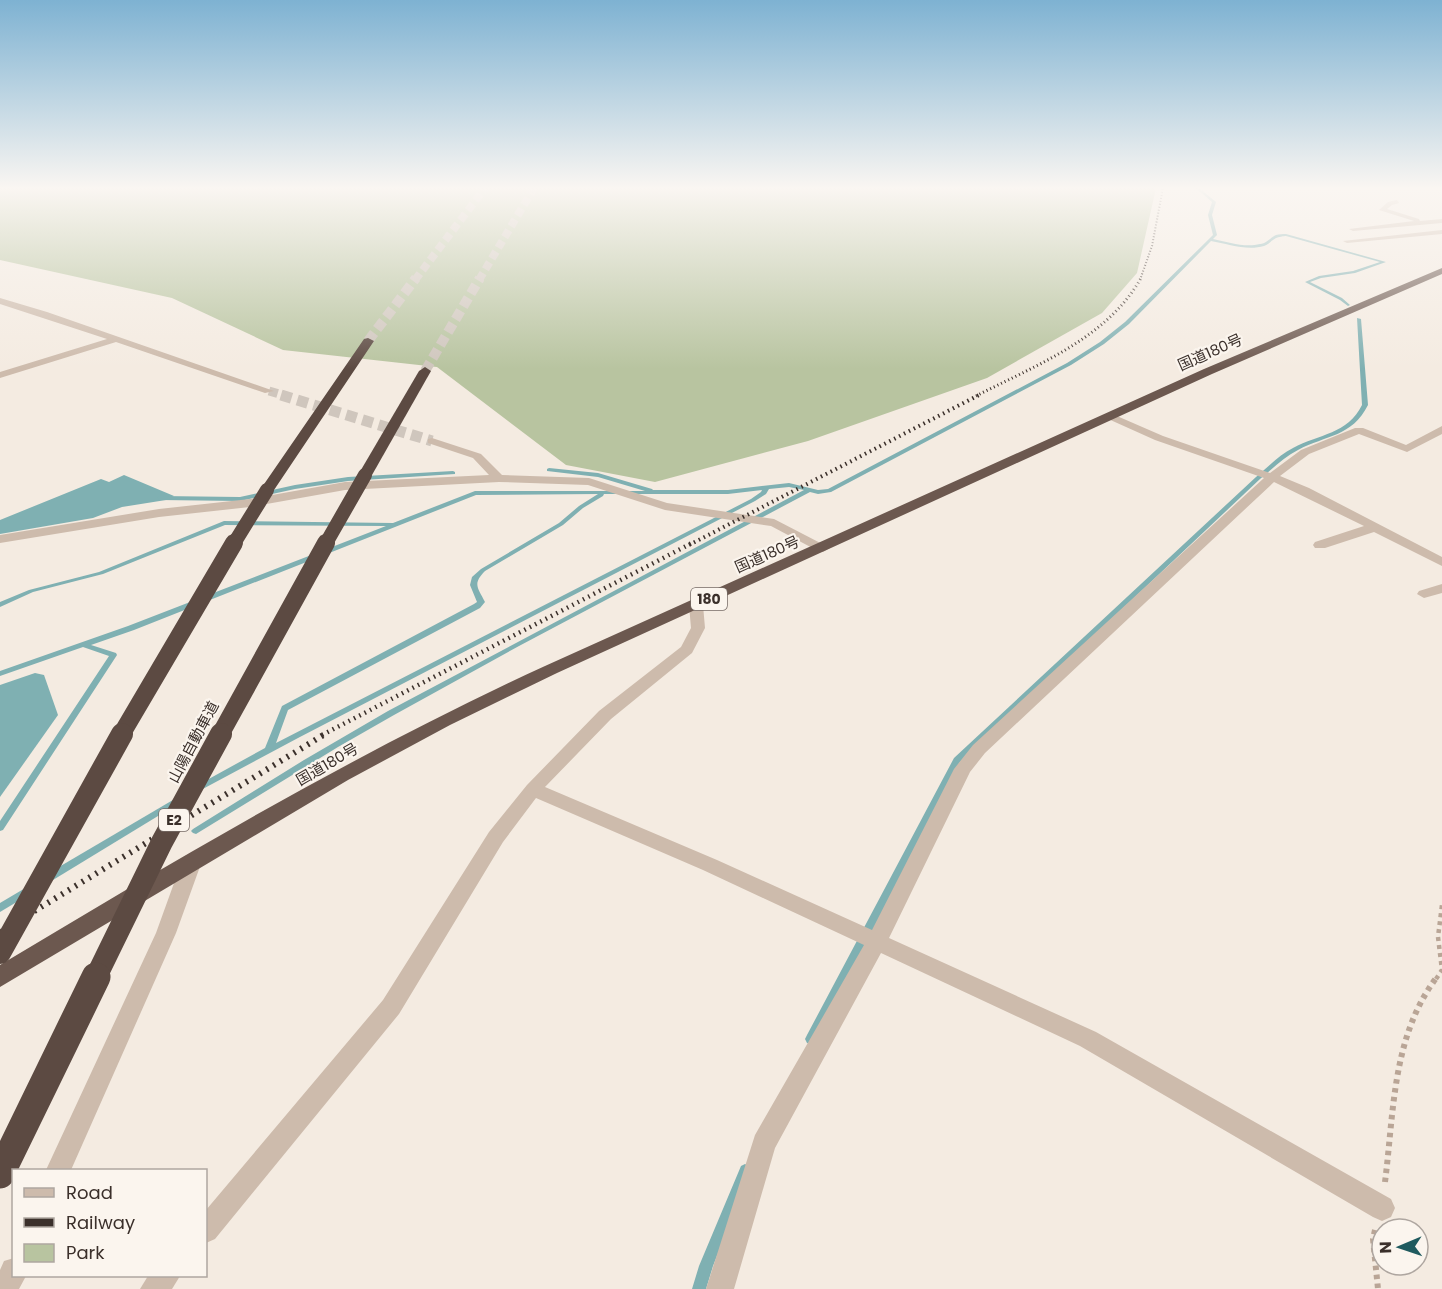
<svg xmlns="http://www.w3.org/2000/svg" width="1442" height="1289" viewBox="0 0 1442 1289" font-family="Poppins,'Noto Sans JP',sans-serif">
	<rect width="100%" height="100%" fill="#f4ebe1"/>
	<!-- green -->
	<polygon fill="#b8c4a0" points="0,188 1156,188 1137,273 1102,313 987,378 808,441 655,482 566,465 437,367 283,350 172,298 0,260"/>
	<!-- water -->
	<g fill="#7fb0b2">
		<polygon points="124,475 174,496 166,500 122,507 93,518 0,534 0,520 101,479 109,482"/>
		<polygon points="35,673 44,675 58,715 0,797 0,685"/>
	</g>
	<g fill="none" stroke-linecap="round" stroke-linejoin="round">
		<!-- stream -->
		<g fill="#7fb0b2" fill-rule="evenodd">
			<path d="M1196 188H1199L1216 202 1212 215 1217 235 1213 239C1228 242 1245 248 1260 244 1267 243 1271 237 1276 235 1279 234 1283 234 1286 234L1386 262 1355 273 1321 278 1310 282 1342 298 1350 305 1348 306 1340 300 1305 282 1319 276 1353 271 1380 262 1286 236C1284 236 1278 237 1276 238 1272 240 1269 244 1264 246 1247 251 1228 244 1211 241L1129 324 1104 344 1071 365 831 492 818 494 810 492 519 646 394 715 338 747 196 834 193 833 191 831 193 829 304 760 388 711 804 490 789 487 769 489 766 494 755 501 298 738 199 791 196 790 195 788 196 786 265 748 282 706 474 604 477 602 470 585 472 577 481 569 559 523 579 506 598 494 476 495 134 630 91 645 116 653 117 655 3 830 0 831V821L109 656 83 647 0 676V671L128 626 386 526 225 525 103 574 33 592 0 607V602L29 590 99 572 224 521 393 523 475 491H645L598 477 547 471V469L549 468 598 473 652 489 653 490H728L789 483 818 490 828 489 1067 363 1100 342 1125 322 1213 235 1208 215 1212 202ZM762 490 761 492 751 499 276 743 288 710 480 608 485 602C478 588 472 584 485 571L563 525 583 508 603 496 604 494H728Z"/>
			<path d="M1357 318 1361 319 1368 405C1352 437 1326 435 1298 450 1284 457 1272 469 1260 479L960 762 815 1043 811 1044 807 1043 805 1039 807 1035 954 758 1256 477C1268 467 1279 455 1293 448 1319 434 1348 434 1362 405Z"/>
			<polygon points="453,471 455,472 455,474 348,481 295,489 240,501 160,500 157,498 160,496 240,497 295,485 348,477"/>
			<polygon points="178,797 181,798 182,800 181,802 53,880 50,881 47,880 45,877 47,874"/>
			<polygon points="27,887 30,888 32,891 30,894 0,912 0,903"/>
			<polygon points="745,1164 749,1166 751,1170 713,1266 706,1289 692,1289 699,1266 741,1166"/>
		</g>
		<!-- minor-tunnel-far1 -->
		<polyline stroke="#cfc6bd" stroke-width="9" stroke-dasharray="9 4.5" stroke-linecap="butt" points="269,391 286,396"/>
		<!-- minor-tunnel -->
		<polyline stroke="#cfc6bd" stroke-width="11" stroke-dasharray="11 6" stroke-linecap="butt" points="281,395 432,441"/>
		<!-- motorway-tunnel-far1 -->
		<g stroke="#cfc6bd" stroke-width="8" stroke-dasharray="8 4.5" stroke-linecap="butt">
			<polyline points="415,280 485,188"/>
			<polyline points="479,280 534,188"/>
		</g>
		<!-- motorway-tunnel -->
		<g stroke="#cfc6bd" stroke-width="10" stroke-dasharray="10 5" stroke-linecap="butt">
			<polyline points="368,341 416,278"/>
			<polyline points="425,371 480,278"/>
		</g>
		<!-- path-far1 -->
		<polyline stroke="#b9a596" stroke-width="4.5" stroke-dasharray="4 4" stroke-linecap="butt" points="1436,979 1442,970 1438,937 1442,905"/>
		<!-- path -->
		<g stroke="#b9a596" stroke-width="6" stroke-dasharray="4.5 4.5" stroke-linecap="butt">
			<path d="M1385 1182C1394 1112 1392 1036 1437 977"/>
			<polyline points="1375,1230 1373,1239 1378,1289"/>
		</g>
		<!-- minor -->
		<g fill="#cdbbac" fill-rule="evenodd">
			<polygon points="1397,200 1399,203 1392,205 1387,209 1419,219 1420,221 1442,219 1442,223 1353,231 1349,229 1414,221 1379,210 1388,202"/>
			<polygon points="1442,230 1442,234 1347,243 1343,241"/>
			<polygon points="0,298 47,312 274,391 265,393 116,342 0,378 0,372 107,339 0,304"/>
			<polygon points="1110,413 1163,436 1270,473 1301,450 1355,428 1363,428 1406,445 1442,426 1442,434 1407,452 1359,434 1309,454 1280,476 1309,488 1442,557 1442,566 1374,532 1325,548 1315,548 1313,545 1315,542 1364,526 1274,482 985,753 970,772 889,938 1096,1032 1391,1199 1395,1208 1391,1217 1382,1221 1373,1217 1080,1046 881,953 775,1148 734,1289 706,1289 755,1135 864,945 703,870 536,798 503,842 399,1014 215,1239 206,1243 206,1210 383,1000 489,832 527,785 599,711 681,647 691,628 689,605 691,602 696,601 703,605 705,628 692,653 611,719 545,787 717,860 872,930 954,769 973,745 1264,478 1155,440 1106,418 1105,416"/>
			<polygon points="432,438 481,454 502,475 589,478 667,503 774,519 830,548 823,552 818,551 771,526 665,510 588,485 499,482 345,490 250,507 159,517 0,543 0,535 159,509 250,499 345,482 489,475 473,458 428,443 428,439"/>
			<polygon points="1442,584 1442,593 1424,598 1417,594 1419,591"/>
			<polygon points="192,854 199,856 202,861 176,933 71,1170 46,1170 156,933 182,861 185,856"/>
			<polygon points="14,1258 14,1276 26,1276 19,1289 0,1289 0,1270 4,1261"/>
			<polygon points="148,1276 180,1276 172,1289 140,1289"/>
		</g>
		<!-- trunk -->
		<path fill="#6c584f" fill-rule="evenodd" d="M1442 268V274L1212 374 557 673 450 725 348 780 0 987V965C178 858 356 753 545 666L1204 369Z"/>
		<!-- motorway -->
		<g fill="#5c4a42" fill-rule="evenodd">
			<polygon points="368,338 374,341 274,490 272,493 262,493 260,490 364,339"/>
			<polygon points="425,367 431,371 372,475 365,479 360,478 358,475 419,371"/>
		</g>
		<!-- rail-far4 -->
		<polyline stroke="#3b302b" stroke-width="2" stroke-dasharray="1 2" stroke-linecap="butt" points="1140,280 1152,246 1163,188"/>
		<!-- rail-far3 -->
		<path stroke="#3b302b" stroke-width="3" stroke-dasharray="1 3" stroke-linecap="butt" d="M976 396C1034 366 1107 339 1141 278"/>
		<!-- rail-far2 -->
		<polyline stroke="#3b302b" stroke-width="4" stroke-dasharray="1.5 4" stroke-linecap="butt" points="689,545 979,395"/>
		<!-- rail-far1 -->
		<polyline stroke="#3b302b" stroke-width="4.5" stroke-dasharray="1.5 4.5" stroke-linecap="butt" points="322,735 692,543"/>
		<!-- rail -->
		<polyline stroke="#3b302b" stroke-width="6" stroke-dasharray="2 6" stroke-linecap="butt" points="0,932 325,734"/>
		<!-- motorway-bridge-far3 -->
		<g stroke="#5c4a42" stroke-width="14">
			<polyline points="233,545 267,490"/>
			<polyline points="325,545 365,475"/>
		</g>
		<!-- motorway-bridge-far2 -->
		<g stroke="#5c4a42" stroke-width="18">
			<polyline points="121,735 234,543"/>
			<polyline points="220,735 326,543"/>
		</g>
		<!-- motorway-bridge-far1 -->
		<g stroke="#5c4a42" stroke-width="22">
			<polyline points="0,953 122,734"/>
			<polyline points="95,979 162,842 221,734"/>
		</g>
		<!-- motorway-bridge -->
		<polyline stroke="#5c4a42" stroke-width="29" points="0,1174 96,977"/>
	</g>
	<!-- sky -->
	<linearGradient id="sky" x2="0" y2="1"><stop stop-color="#7eb2d2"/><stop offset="0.51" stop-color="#faf6f2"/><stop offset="1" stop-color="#faf6f2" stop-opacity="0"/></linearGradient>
	<rect width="1442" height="369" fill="url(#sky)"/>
	<g text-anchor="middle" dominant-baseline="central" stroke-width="4.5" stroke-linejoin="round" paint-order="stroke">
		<!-- shield labels -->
		<g fill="#fbf5ee" stroke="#756b66" stroke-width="1.5">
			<rect x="691" y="588" width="36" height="22" rx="4.5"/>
			<rect x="159" y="809" width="30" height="22" rx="4.5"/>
		</g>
		<g font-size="14" font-weight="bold" fill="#3b302b">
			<text x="709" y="599">180</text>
			<text x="174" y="820">E2</text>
		</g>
		<!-- street labels -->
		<g font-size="15" fill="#3b302b" stroke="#fbf5ee">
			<text transform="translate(1210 352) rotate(-24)">国道180号</text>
			<text transform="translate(767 554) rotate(-24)">国道180号</text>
			<text transform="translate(193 742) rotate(-62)">山陽自動車道</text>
			<text transform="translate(327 764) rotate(-30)">国道180号</text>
		</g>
	</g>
	<!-- legend -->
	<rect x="12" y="1169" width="195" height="108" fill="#fbf5ee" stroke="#aea6a0" stroke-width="1.5"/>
	<rect x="24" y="1188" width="30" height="9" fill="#cdbbac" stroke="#aea6a0" stroke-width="1.5"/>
	<text x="66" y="1199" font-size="18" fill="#3b302b">Road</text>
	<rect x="24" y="1218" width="30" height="9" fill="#3b302b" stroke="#aea6a0" stroke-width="1.5"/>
	<text x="66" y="1229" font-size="18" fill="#3b302b">Railway</text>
	<rect x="24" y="1244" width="30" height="18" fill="#b8c4a0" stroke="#aea6a0" stroke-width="1.5"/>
	<text x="66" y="1259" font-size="18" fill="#3b302b">Park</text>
	<!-- north arrow -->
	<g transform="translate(1400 1247) rotate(268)"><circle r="28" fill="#fbf5ee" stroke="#aea6a0" stroke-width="1.5"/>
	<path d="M0-4.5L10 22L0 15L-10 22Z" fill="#1f5a5e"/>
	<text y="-9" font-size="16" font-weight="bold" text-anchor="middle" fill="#3b302b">N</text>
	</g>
</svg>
